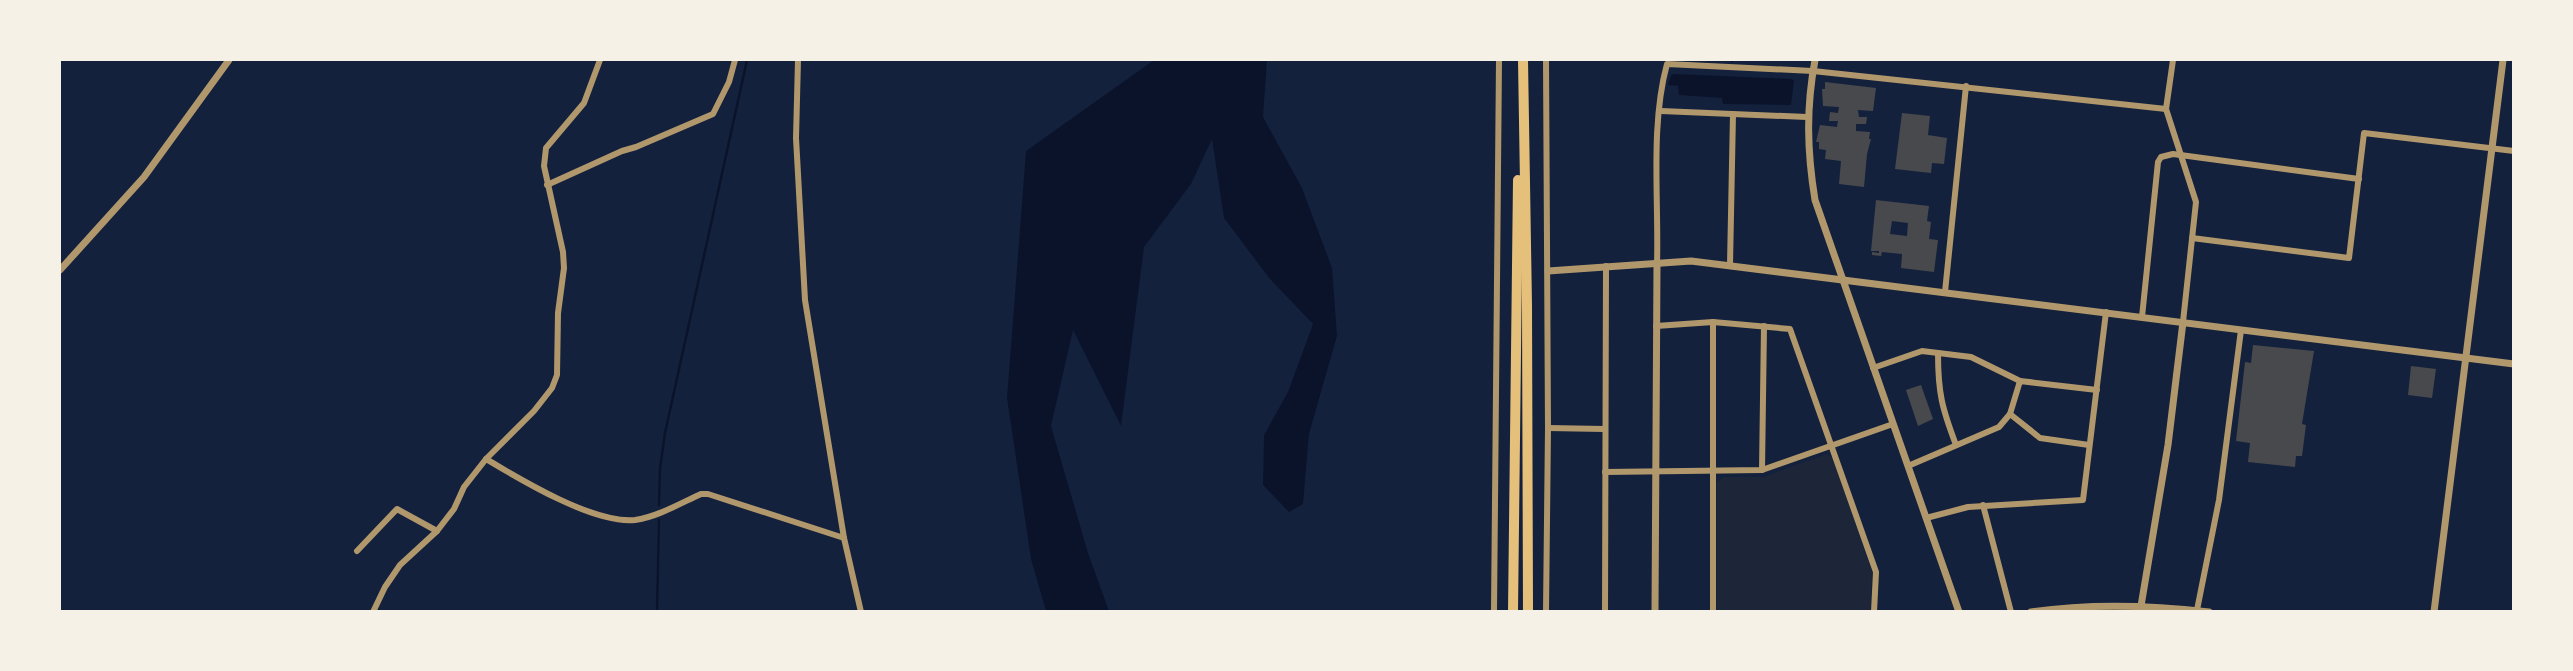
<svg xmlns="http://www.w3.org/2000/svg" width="2573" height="671" viewBox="0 0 2573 671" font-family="Jost,sans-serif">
	<rect width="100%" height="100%" fill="#14213d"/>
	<!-- green -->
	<polygon fill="#1d2539" points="1826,454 1833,458 1872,572 1870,611 1717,612 1717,482 1723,477 1764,477"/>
	<!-- water -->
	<g fill="#0b132b">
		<polygon points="1154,60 1267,60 1263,117 1302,188 1332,268 1337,336 1309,434 1303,504 1289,512 1263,485 1264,435 1288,392 1313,324 1270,279 1224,218 1212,139 1191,184 1144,247 1121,426 1073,330 1051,426 1088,553 1109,611 1046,611 1031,559 1007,398 1026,151"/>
		<polygon points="1675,74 1792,79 1794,81 1791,105 1723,104 1722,98 1679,95 1678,86 1668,85 1671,75"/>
	</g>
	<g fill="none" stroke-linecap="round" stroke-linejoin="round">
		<!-- stream -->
		<g stroke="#0b132b" stroke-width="2.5">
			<polyline points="1732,61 1732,60"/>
			<polyline points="659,505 660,468 665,433 747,60"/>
			<polyline points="657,612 659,520"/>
		</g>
	</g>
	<!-- building -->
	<g fill="#48494c" fill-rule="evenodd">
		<polygon points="1825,82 1876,88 1873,111 1858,110 1859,117 1867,117 1866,124 1856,124 1856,131 1870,132 1869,139 1871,139 1867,154 1864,187 1839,184 1841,161 1825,159 1826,150 1819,149 1819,142 1816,142 1820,125 1837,127 1838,121 1829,121 1830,112 1838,113 1839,107 1823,106 1822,89 1825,89"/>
		<polygon points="1902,113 1930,116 1928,135 1947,138 1944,164 1932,163 1931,173 1895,169"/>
		<path d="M1876 200 1929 206 1927 221 1931 222 1929 239 1938 240 1934 272 1901 268 1902 254 1882 252 1881 256 1872 255V252L1879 253V251H1871ZM1892 221 1908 223 1907 236 1890 234Z"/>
		<polygon points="2253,345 2314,351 2302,424 2306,425 2302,456 2296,456 2295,467 2248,462 2250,443 2236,441 2245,362 2251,363"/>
		<polygon points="2411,366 2436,369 2432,398 2408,395"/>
		<polygon points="1921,385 1933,419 1918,426 1906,390"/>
	</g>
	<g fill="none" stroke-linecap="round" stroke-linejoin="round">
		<!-- minor -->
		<g stroke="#b1986c" stroke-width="6">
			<polyline points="798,60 796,138 805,300 844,538 861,612"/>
			<polyline points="2173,60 2166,109 2196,202 2183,322"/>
			<polyline points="1661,111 1807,117"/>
			<polyline points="547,185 622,151 636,147 713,114 729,82 735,60"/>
			<polyline points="2192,238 2349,258 2364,133 2514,151"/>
			<path d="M1657 264C1659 200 1650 126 1667 64L1813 71 2166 109"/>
			<polyline points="1730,265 1733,114"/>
			<polyline points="1945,292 1966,86"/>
			<polyline points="2142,317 2158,162 2161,157 2173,154 2359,179"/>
			<polyline points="1656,326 1713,322 1790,329 1876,572 1874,612"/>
			<path d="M1938 353C1938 393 1942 408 1956 445"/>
			<polyline points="1873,368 1922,351 1971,357 2020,381"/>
			<polyline points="1548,428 1604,429"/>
			<polyline points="2089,445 2040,438 2010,414 2020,381 2097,390"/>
			<path d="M486 459C521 480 594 524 635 520 657 517 681 503 701 494H708L844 538"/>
			<polyline points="1908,466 1999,427 2010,414"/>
			<polyline points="1762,470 1764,326"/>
			<polyline points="1605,472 1762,470 1893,424"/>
			<polyline points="1983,505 2011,612"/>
			<polyline points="1926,518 1968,507 2083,500 2106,312"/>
			<polyline points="357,551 397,509 437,531"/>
			<polyline points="2197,610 2219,500 2241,330"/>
			<polyline points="373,612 385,587 400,565 437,531 454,509 464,487 486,459 534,411 552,388 557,375 558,313 564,268 563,252 544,166 546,148 584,103 600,60"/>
			<polyline points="1494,612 1499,60"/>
			<polyline points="1546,612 1548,428 1546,60"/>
			<polyline points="1605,612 1606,266"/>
			<polyline points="1713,612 1713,322"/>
		</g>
		<!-- tertiary -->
		<g stroke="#b1986c" stroke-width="7">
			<path d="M1815 60C1806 108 1807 151 1815 200L1959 612"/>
			<polyline points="60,270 144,177 229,60"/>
			<polyline points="1548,271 1691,261 2514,364"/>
			<polyline points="1655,612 1657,264"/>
			<path d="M2031 612C2091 603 2149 605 2209 612"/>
			<polyline points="2140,612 2168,445 2183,322"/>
			<polyline points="2434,612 2503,60"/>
		</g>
		<!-- motorway -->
		<g stroke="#e5c07b" stroke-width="10">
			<polyline points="1523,60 1527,306 1528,612"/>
			<polyline points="1513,612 1518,180"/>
		</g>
	</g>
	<!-- border -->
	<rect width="2573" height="671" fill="none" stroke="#f6f1e7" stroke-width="122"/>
</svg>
